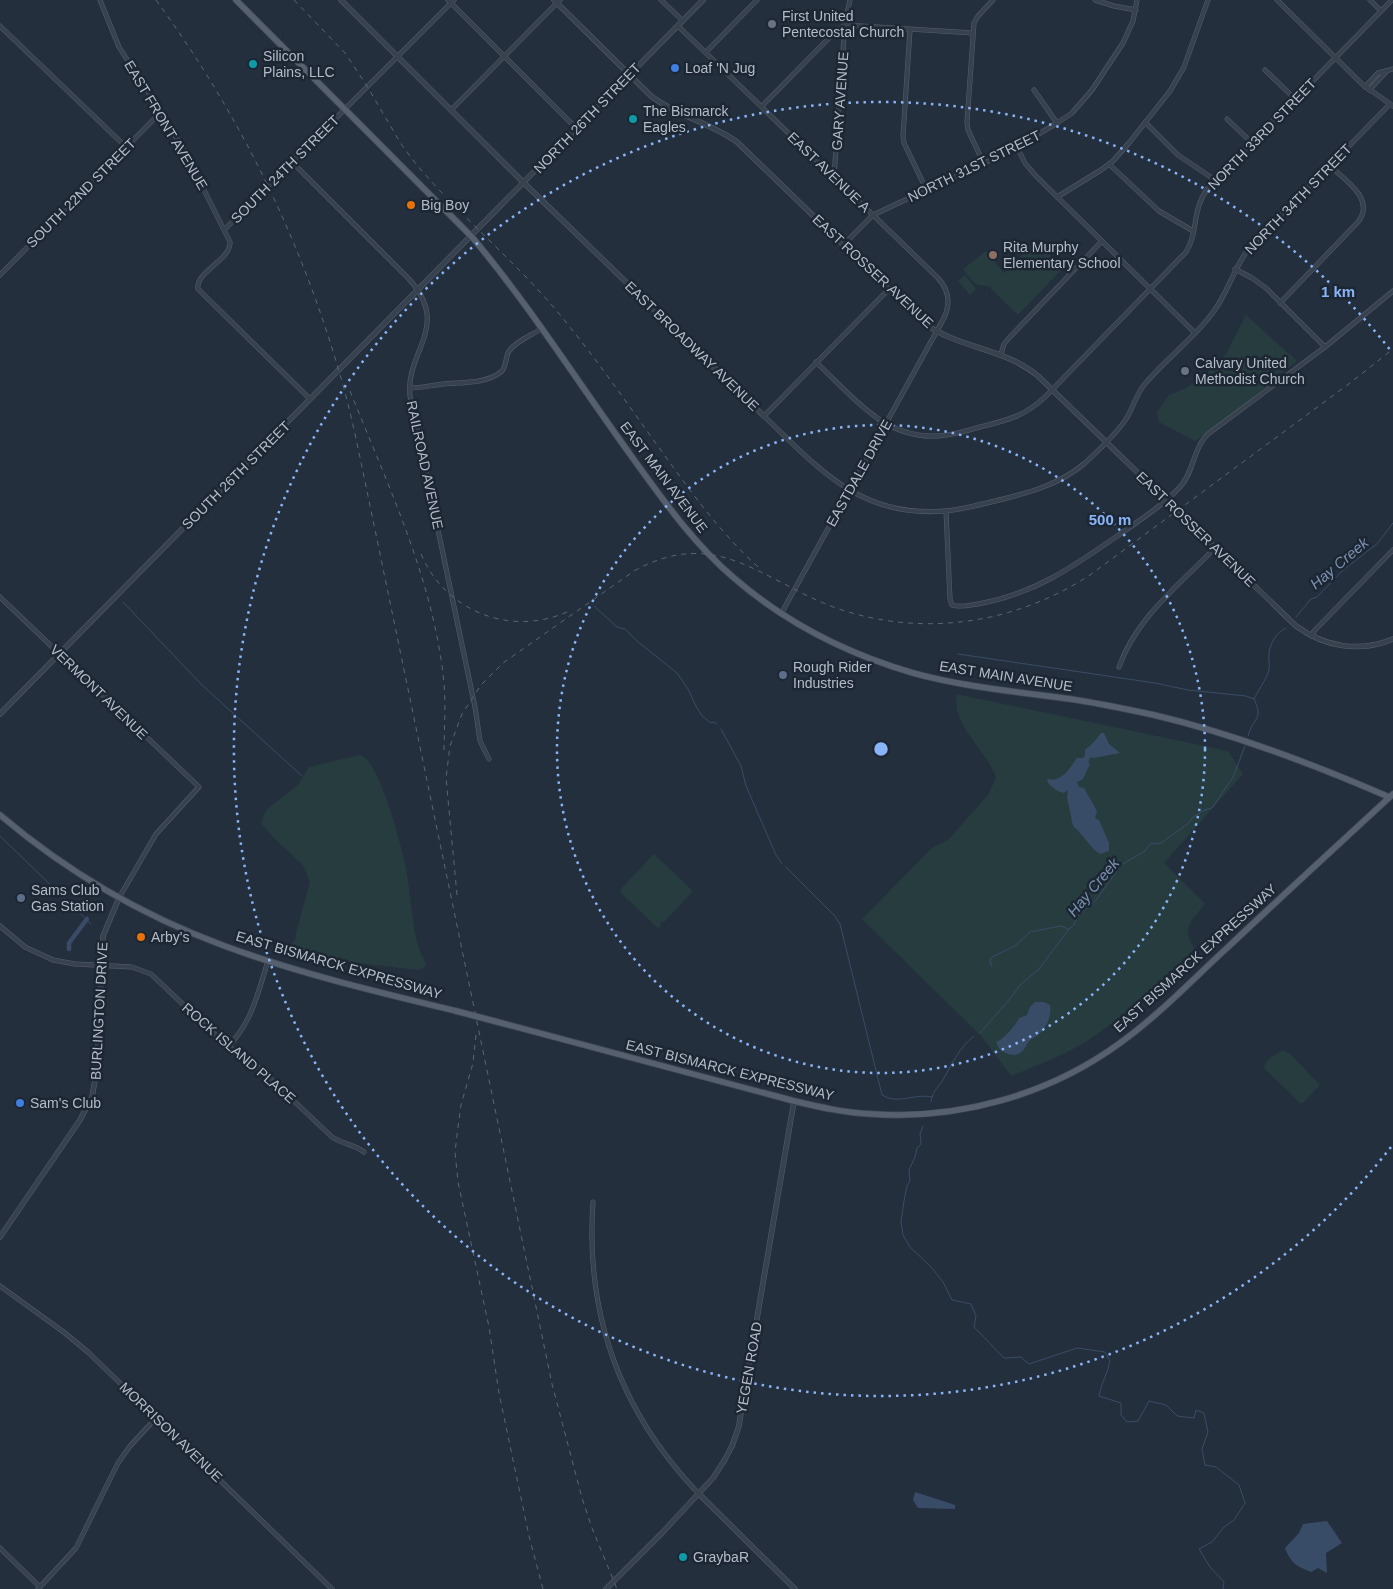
<svg xmlns="http://www.w3.org/2000/svg" width="1393" height="1589" viewBox="0 0 1393 1589" font-family="Arial,sans-serif">
	<rect width="100%" height="100%" fill="#242f3e"/>
	<!-- green -->
	<g fill="#263c3f">
		<polygon points="1036,241 1063,268 1018,315 990,288 992,285 990,287 975,284 963,269 986,251 1004,273"/>
		<polygon points="965,275 976,289 970,295 958,281"/>
		<polygon points="1246,315 1297,361 1222,423 1195,441 1159,422 1157,412 1169,395 1186,388 1206,374 1226,354"/>
		<path d="M956 694 1228 751 1243 774 1164 863 1205 904C1192 921 1180 927 1195 949 1162 980 1129 1013 1090 1039 1066 1055 1038 1065 1011 1076L982 1037 862 919 933 847 948 840 988 795 996 778C988 754 966 738 958 713 956 708 957 700 956 694Z"/>
		<path d="M360 755C379 760 399 839 404 859 410 886 411 915 417 942 419 950 423 957 426 964L424 968 418 970 289 955 285 951 295 940 297 929 310 882 303 865 274 838 261 823 266 810 298 785 309 767Z"/>
		<polygon points="654,854 693,891 664,922 662,921 660,923 661,925 658,928 621,893 621,889"/>
		<path d="M1283 1050 1289 1053 1320 1085 1303 1103H1300L1264 1068C1265 1059 1276 1054 1283 1050Z"/>
	</g>
	<!-- water -->
	<g fill="#394c67">
		<path d="M1101 733H1104L1109 744 1120 753 1094 758 1091 757 1088 762 1090 764 1083 779 1077 782 1079 787 1084 788 1097 811 1095 818 1099 820 1109 843V851L1100 854C1090 848 1083 834 1073 826L1067 797 1068 790 1064 793C1056 791 1051 787 1047 781L1048 779C1061 783 1070 768 1077 758H1083L1085 755V750L1094 742Z"/>
		<path d="M1035 1002H1044L1050 1005C1052 1015 1047 1028 1039 1034 1036 1037 1032 1038 1029 1041 1025 1047 1024 1053 1015 1055 1010 1055 1005 1053 1000 1050L996 1042C1003 1040 1016 1025 1019 1018L1027 1015 1030 1007Z"/>
		<polygon points="915,1492 955,1505 955,1509 918,1508 913,1500"/>
		<path d="M1327 1521 1342 1543 1326 1553 1327 1573 1318 1568 1311 1572C1297 1567 1290 1562 1285 1548L1299 1533 1303 1524Z"/>
	</g>
	<g fill="none" stroke-linecap="round" stroke-linejoin="round">
		<!-- stream -->
		<g stroke="#394c67" stroke-width="1">
			<polyline points="123,602 202,685 302,776"/>
			<polyline points="594,606 617,627 625,629 637,641 677,673 688,689 696,706 702,716 711,723 714,722 717,724"/>
			<polyline points="1296,617 1311,599 1317,597 1342,571 1378,543 1393,523"/>
			<polyline points="958,654 1155,683 1188,690 1246,696 1254,699"/>
			<polyline points="721,729 741,766 746,786 776,855 782,864"/>
			<path d="M1248 736C1253 717 1264 720 1254 699 1259 689 1266 680 1269 670 1270 664 1268 660 1269 654 1270 643 1276 633 1286 628"/>
			<polyline points="0,836 91,924"/>
			<path d="M786 867 834 915 840 924 882 1095C898 1105 915 1093 932 1097"/>
			<polyline points="992,967 990,961 992,957 1015,946 1030,932 1061,926 1068,929"/>
			<polyline points="980,1033 1008,1001 1021,984 1039,969 1069,929 1074,925 1077,917 1096,900 1121,865 1145,851 1150,844 1161,843 1189,823 1192,818 1204,810 1212,808 1233,777 1245,746"/>
			<path d="M931 1102C934 1087 938 1089 944 1078 953 1062 959 1048 974 1036"/>
			<path d="M923 1126 920 1134 921 1144 917 1148 915 1157 909 1170 910 1181 907 1186 904 1201 901 1222 903 1235 910 1247 932 1268 943 1282 952 1300 971 1304 976 1316 974 1327 1004 1358 1021 1357 1029 1364 1077 1348 1105 1352 1110 1361C1108 1373 1101 1383 1099 1396L1121 1403V1415L1127 1422 1138 1421 1149 1401 1166 1405 1177 1416 1194 1418 1196 1410 1204 1413 1208 1432 1202 1449 1205 1465 1216 1467 1239 1485 1245 1503 1234 1520 1224 1527 1212 1542 1199 1549 1210 1567 1224 1582 1223 1589"/>
		</g>
		<!-- canal -->
		<polyline stroke="#394c67" stroke-width="4.5" points="69,949 69,943 87,919"/>
		<!-- minor casing -->
		<g stroke="#565f6c" stroke-width="5">
			<g id="minor">
				<path d="M100 0 119 47 161 112 185 152 230 242C231 260 195 272 198 289L310 399"/>
				<polyline points="448,0 577,129"/>
				<polyline points="661,0 683,21"/>
				<polyline points="1095,0 1114,6 1136,10"/>
				<polyline points="1277,0 1362,84 1393,106"/>
				<polyline points="1370,0 1381,11"/>
				<polyline points="845,25 973,33"/>
				<polyline points="0,26 126,147"/>
				<path d="M678 26 938 278C949 290 951 303 944 318L781 614"/>
				<polyline points="910,30 903,136 904,143 927,191"/>
				<polyline points="706,52 757,0"/>
				<polyline points="1265,70 1295,99"/>
				<polyline points="1365,87 1378,73 1393,69"/>
				<polyline points="1034,90 1057,123"/>
				<polyline points="1369,90 1386,72"/>
				<polyline points="762,106 835,32 845,25"/>
				<polyline points="451,110 560,0"/>
				<polyline points="1227,119 1252,143"/>
				<polyline points="1145,122 1178,155 1215,180"/>
				<polyline points="1017,147 1025,163 1035,175 1195,333"/>
				<path d="M292 162 409 279C452 327 405 351 410 396L475 707 480 741 489 759"/>
				<polyline points="984,164 968,130 967,122 974,23 978,16 993,0"/>
				<polyline points="1109,164 1159,211 1193,231"/>
				<polyline points="834,177 845,22 850,0"/>
				<polyline points="1057,197 1101,170 1113,161 1129,143 1170,91 1184,67 1208,0"/>
				<polyline points="225,229 454,0"/>
				<polyline points="843,245 873,215 1012,150 1057,123 1072,113 1092,90 1123,43 1133,21 1137,0"/>
				<polyline points="1235,269 1252,278 1266,288 1325,347"/>
				<polyline points="0,275 161,112"/>
				<path d="M889 289 764 416C818 468 860 518 944 511 961 510 978 505 995 501 1028 493 1059 485 1085 463 1098 451 1117 433 1126 419 1133 408 1136 395 1144 385 1165 359 1195 338 1214 311 1228 292 1234 268 1249 248L1390 104"/>
				<path d="M1280 303 1358 222C1376 199 1345 180 1329 165"/>
				<polyline points="1001,354 1004,344 1009,338 1102,241"/>
				<path d="M816 362C851 395 883 438 935 436 950 436 965 431 980 427 1008 420 1026 416 1047 395L1186 252C1199 231 1191 211 1208 188L1392 0"/>
				<path d="M410 388C422 388 432 385 444 384 463 382 485 384 501 372 507 367 505 357 509 351 516 341 532 335 541 329"/>
				<path d="M946 511 950 599 952 605C960 608 970 605 978 604 1036 594 1077 564 1123 532 1143 518 1163 505 1180 487 1194 472 1193 448 1208 434L1325 347 1393 291"/>
				<polyline points="0,597 199,787 156,834 119,898"/>
				<polyline points="1311,636 1315,630 1393,550"/>
				<path d="M1119 667C1136 618 1180 584 1215 548"/>
				<path d="M0 926 25 947 53 960 75 964 132 967 151 974 224 1043 259 1068 332 1137C342 1144 354 1144 364 1152"/>
				<path d="M228 1047C253 1020 257 995 268 961"/>
				<path d="M593 1202C585 1316 620 1412 699 1494"/>
				<polyline points="0,1286 65,1333 89,1353 332,1589"/>
				<polyline points="0,1548 40,1587"/>
				<polyline points="38,1589 76,1548 118,1463 130,1446 156,1418"/>
			</g>
		</g>
		<!-- tertiary casing -->
		<g stroke="#565f6c" stroke-width="5.5">
			<g id="tertiary">
				<polyline points="341,0 524,183 764,416"/>
				<path d="M554 0 651 96C677 116 711 123 737 142L924 323C959 349 1005 348 1038 376L1296 626C1325 647 1359 653 1393 639"/>
				<polyline points="0,714 703,0"/>
				<polyline points="0,1237 80,1120 92,1097 97,1069 103,936 119,898"/>
				<polyline points="699,1494 795,1589"/>
				<polyline points="606,1589 662,1533 713,1478 724,1461 732,1446 739,1426 741,1412 794,1101"/>
			</g>
		</g>
		<!-- primary casing -->
		<g stroke="#414a57" stroke-width="7">
			<g id="primary">
				<path d="M236 0 472 237C530 306 579 384 632 457 663 500 693 543 734 578 786 623 848 654 913 673 964 687 1018 692 1070 699 1098 703 1126 709 1154 715 1235 734 1313 764 1389 797"/>
				<path d="M0 815C66 871 141 915 222 945 297 973 377 992 456 1011"/>
				<path d="M494 1021 794 1101C819 1107 845 1113 872 1114 959 1120 1049 1095 1120 1043 1159 1015 1192 980 1227 948 1282 896 1338 845 1393 794"/>
			</g>
		</g>
		<!-- minor -->
		<use href="#minor" stroke="#38414e" stroke-width="4"/>
		<!-- tertiary -->
		<use href="#tertiary" stroke="#38414e" stroke-width="4.5"/>
		<!-- primary -->
		<use href="#primary" stroke="#56606e" stroke-width="5.5"/>
		<!-- rail -->
		<g stroke="#5a6575" stroke-width="1" stroke-dasharray="5 5" stroke-linecap="butt">
			<path d="M156 0C238 112 299 235 338 368 348 400 355 434 362 467L552 1384 582 1498 592 1528 617 1589"/>
			<path d="M294 0 345 53 367 86 401 144 416 164C464 221 523 267 569 326 604 369 635 415 668 460 696 499 723 535 758 567"/>
			<path d="M350 391C388 486 434 581 444 683 446 707 444 731 444 755"/>
			<path d="M421 554C445 611 510 637 567 612"/>
			<path d="M457 895 446 778 450 746 462 714 481 685 503 663 634 571C717 525 762 581 836 608 922 638 1015 624 1090 575L1350 383 1393 349"/>
			<polyline points="476,1035 473,1063 461,1105 458,1127 455,1152 458,1182 489,1327 499,1393 529,1536 543,1589"/>
		</g>
		<!-- primary-bridge casing -->
		<g stroke="#414a57" stroke-width="7" stroke-linecap="butt">
			<polyline id="primary-bridge" points="456,1011 494,1021"/>
		</g>
		<!-- primary-bridge -->
		<use href="#primary-bridge" stroke="#56606e" stroke-width="5.5"/>
	</g>
	<!-- distance rings -->
	<g fill="none" stroke="#8ab4f8" stroke-width="2.5" stroke-dasharray="2.5 5">
		<circle cx="881" cy="749" r="324"/>
		<path d="M1391 1147A647 647 0 1 1 1391 351"/>
	</g>
	<!-- markers -->
	<g fill="#6b7280" stroke="#1d2633" stroke-width="2">
		<circle cx="772" cy="24" r="5"/>
		<circle cx="1185" cy="371" r="5"/>
	</g>
	<g fill="#0f9aa8" stroke="#1d2633" stroke-width="2">
		<circle cx="253" cy="64" r="5"/>
		<circle cx="633" cy="119" r="5"/>
		<circle cx="683" cy="1557" r="5"/>
	</g>
	<g fill="#3f7fe0" stroke="#1d2633" stroke-width="2">
		<circle cx="675" cy="68" r="5"/>
		<circle cx="20" cy="1103" r="5"/>
	</g>
	<g fill="#e8710a" stroke="#1d2633" stroke-width="2">
		<circle cx="411" cy="205" r="5"/>
		<circle cx="141" cy="937" r="5"/>
	</g>
	<circle fill="#8d6e63" stroke="#1d2633" stroke-width="2" cx="993" cy="255" r="5"/>
	<g fill="#5c6f8a" stroke="#1d2633" stroke-width="2">
		<circle cx="783" cy="675" r="5"/>
		<circle cx="21" cy="898" r="5"/>
	</g>
	<g text-anchor="middle" dominant-baseline="central" stroke-width="5" stroke-linejoin="round" paint-order="stroke">
		<!-- poi labels -->
		<g font-size="14" fill="#b4bcc9" stroke="#1d2633" text-anchor="start">
			<text x="782" y="16">First United<tspan x="782" dy="16">Pentecostal Church</tspan></text>
			<text x="263" y="56">Silicon<tspan x="263" dy="16">Plains, LLC</tspan></text>
			<text x="685" y="68">Loaf 'N Jug</text>
			<text x="643" y="111">The Bismarck<tspan x="643" dy="16">Eagles</tspan></text>
			<text x="421" y="205">Big Boy</text>
			<text x="1003" y="247">Rita Murphy<tspan x="1003" dy="16">Elementary School</tspan></text>
			<text x="1195" y="363">Calvary United<tspan x="1195" dy="16">Methodist Church</tspan></text>
			<text x="793" y="667">Rough Rider<tspan x="793" dy="16">Industries</tspan></text>
			<text x="31" y="890">Sams Club<tspan x="31" dy="16">Gas Station</tspan></text>
			<text x="151" y="937">Arby's</text>
			<text x="30" y="1103">Sam's Club</text>
			<text x="693" y="1557">GraybaR</text>
		</g>
		<!-- street labels -->
		<g font-size="14" fill="#b4bcc9" stroke="#1d2633">
			<text transform="translate(840 101) rotate(-86)">GARY AVENUE</text>
			<text transform="translate(587 118) rotate(-46)">NORTH 26TH STREET</text>
			<text transform="translate(166 125) rotate(59)">EAST FRONT AVENUE</text>
			<text transform="translate(1262 134) rotate(-46)">NORTH 33RD STREET</text>
			<text transform="translate(974 166) rotate(-26)">NORTH 31ST STREET</text>
			<text transform="translate(285 169) rotate(-45)">SOUTH 24TH STREET</text>
			<text transform="translate(829 172) rotate(44)">EAST AVENUE A</text>
			<text transform="translate(81 193) rotate(-45)">SOUTH 22ND STREET</text>
			<text transform="translate(1298 199) rotate(-46)">NORTH 34TH STREET</text>
			<text transform="translate(873 271) rotate(43)">EAST ROSSER AVENUE</text>
			<text transform="translate(692 346) rotate(44)">EAST BROADWAY AVENUE</text>
			<text transform="translate(425 465) rotate(78)">RAILROAD AVENUE</text>
			<text transform="translate(859 473) rotate(-61)">EASTDALE DRIVE</text>
			<text transform="translate(236 475) rotate(-45)">SOUTH 26TH STREET</text>
			<text transform="translate(664 477) rotate(53)">EAST MAIN AVENUE</text>
			<text transform="translate(1196 529) rotate(44)">EAST ROSSER AVENUE</text>
			<text transform="translate(1006 676) rotate(9)">EAST MAIN AVENUE</text>
			<text transform="translate(99 692) rotate(44)">VERMONT AVENUE</text>
			<text transform="translate(1195 958) rotate(-42)">EAST BISMARCK EXPRESSWAY</text>
			<text transform="translate(339 965) rotate(16)">EAST BISMARCK EXPRESSWAY</text>
			<text transform="translate(99 1011) rotate(-87)">BURLINGTON DRIVE</text>
			<text transform="translate(239 1053) rotate(41)">ROCK ISLAND PLACE</text>
			<text transform="translate(730 1070) rotate(14)">EAST BISMARCK EXPRESSWAY</text>
			<text transform="translate(749 1368) rotate(-80)">YEGEN ROAD</text>
			<text transform="translate(171 1432) rotate(44)">MORRISON AVENUE</text>
		</g>
		<!-- water labels -->
		<g font-size="15" font-style="italic" fill="#7c92b1" stroke="#1d2633">
			<text transform="translate(1339 563) rotate(-40)">Hay Creek</text>
			<text transform="translate(1093 887) rotate(-50)">Hay Creek</text>
		</g>
	</g>
	<circle cx="881" cy="749" r="8" fill="#8ab4f8" stroke="#1d2633" stroke-width="2.5"/>
	<g font-size="15" text-anchor="middle" font-weight="bold" fill="#8ab4f8" stroke="#1d2633" stroke-width="5" stroke-linejoin="round" paint-order="stroke">
		<text x="1338" y="297">1 km</text>
		<text x="1110" y="525">500 m</text>
	</g>
</svg>
